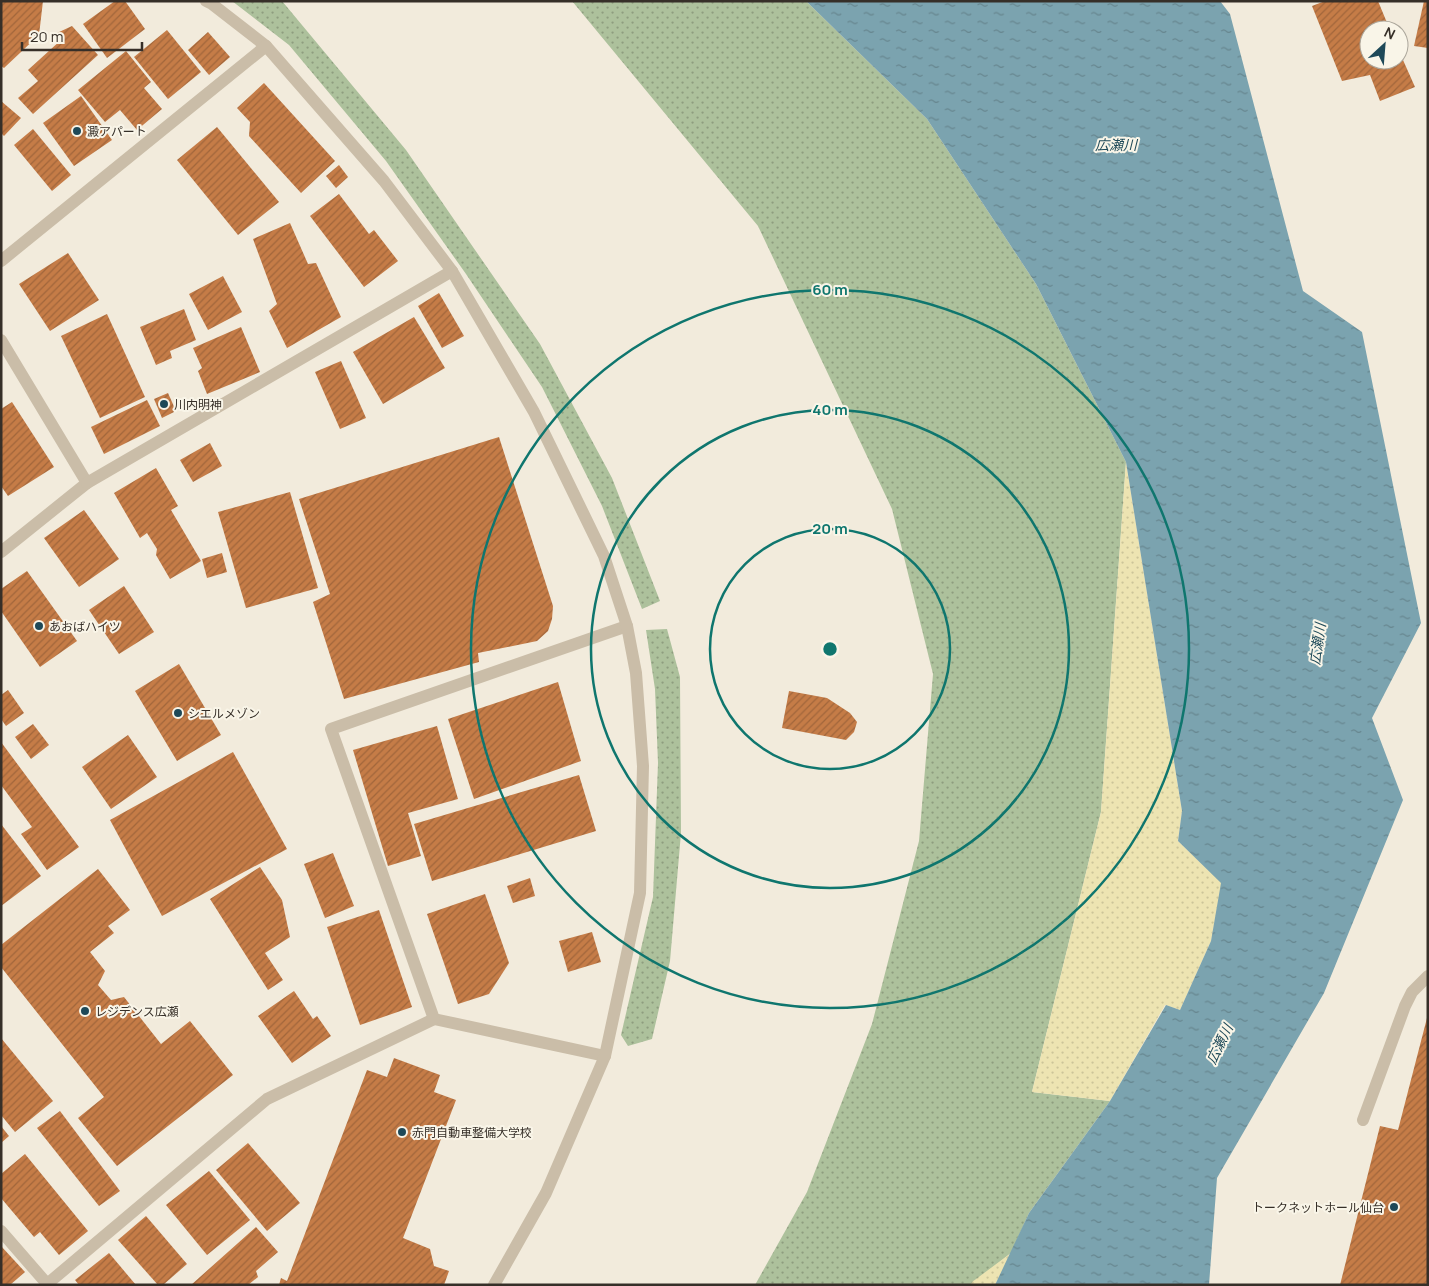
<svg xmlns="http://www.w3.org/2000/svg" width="1429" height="1286" viewBox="0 0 1429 1286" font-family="Manrope,'Noto Sans JP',sans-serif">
	<defs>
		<pattern id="grass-dots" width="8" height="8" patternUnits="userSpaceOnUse" patternTransform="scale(1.25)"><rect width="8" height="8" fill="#adc19c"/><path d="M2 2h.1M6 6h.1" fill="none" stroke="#8e9d7f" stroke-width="1.8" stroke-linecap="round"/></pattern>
		<pattern id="sand-dots" width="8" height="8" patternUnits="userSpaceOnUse" patternTransform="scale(1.25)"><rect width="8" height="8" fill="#ede4b2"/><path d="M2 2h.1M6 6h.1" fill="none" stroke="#ccc499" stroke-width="1.8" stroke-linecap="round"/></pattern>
		<pattern id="water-ripples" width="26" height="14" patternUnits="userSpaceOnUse" patternTransform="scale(1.25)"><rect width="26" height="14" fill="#7ba3af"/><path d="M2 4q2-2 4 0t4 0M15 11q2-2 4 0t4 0" fill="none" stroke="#66858e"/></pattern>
		<pattern id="building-hatch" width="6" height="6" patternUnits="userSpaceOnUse" patternTransform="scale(1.25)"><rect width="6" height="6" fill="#c57c47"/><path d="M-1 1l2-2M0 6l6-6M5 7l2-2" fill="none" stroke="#a1663b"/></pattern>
	</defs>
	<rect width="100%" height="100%" fill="#f2ebdc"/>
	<!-- grass -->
	<g fill="url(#grass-dots)">
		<polygon points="232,1 282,1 406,150 540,344 612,478 660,601 642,609 602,506 542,387 466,274 386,161 289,45"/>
		<polygon points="572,1 806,1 927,119 1036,284 1126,462 1101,812 1032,1092 1110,1101 1029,1213 1011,1253 971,1285 755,1285 807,1192 872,1024 919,841 933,674 892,509 758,226"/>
		<polygon points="667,629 680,677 681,833 670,961 652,1039 628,1046 621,1035 653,897 658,763 655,689 646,630"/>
	</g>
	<!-- sand -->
	<g fill="url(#sand-dots)">
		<polygon points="1126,462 1182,811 1178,841 1222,883 1211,941 1180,1010 1165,1005 1110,1101 1032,1092 1101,812"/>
		<polygon points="1011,1253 995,1285 971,1285 972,1282"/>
	</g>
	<!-- water -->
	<polygon fill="url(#water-ripples)" points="806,1 1220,1 1230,14 1303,291 1362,332 1421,623 1372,718 1403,800 1324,993 1217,1178 1209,1285 995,1285 1029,1213 1110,1101 1166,1005 1180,1010 1211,941 1221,883 1178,841 1182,811 1126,462 1036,284 927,119"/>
	<!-- building -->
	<g fill="url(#building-hatch)">
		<polygon points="1,1 43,1 39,35 4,68 1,66"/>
		<polygon points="115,1 125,1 145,29 107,58 83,24"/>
		<polygon points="1325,1 1378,1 1390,30 1369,30 1369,60 1399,60 1399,51 1415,87 1380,101 1370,75 1342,81 1312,6"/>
		<polygon points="1424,1 1428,1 1428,48 1414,46"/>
		<polygon points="72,26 98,55 33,114 18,98 38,81 28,70 61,40 57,33"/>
		<polygon points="167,30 201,72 168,99 134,57"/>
		<polygon points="208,32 230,57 209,75 188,50"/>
		<polygon points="126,51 151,82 144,88 162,109 137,130 120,110 105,122 78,90"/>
		<polygon points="264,83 335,161 301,193 249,136 250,122 237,108"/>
		<polygon points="81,96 112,140 74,166 43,123"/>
		<polygon points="1,101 21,118 4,136 1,133"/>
		<polygon points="217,127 279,202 238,235 177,160"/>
		<polygon points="33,129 71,175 52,191 14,145"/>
		<polygon points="339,165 348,177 336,188 326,176"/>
		<polygon points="339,194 369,234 374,230 398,261 364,287 310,216"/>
		<polygon points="290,223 308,264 316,263 341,317 287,348 269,311 277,304 253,239"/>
		<polygon points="68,253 99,300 50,331 19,284"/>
		<polygon points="223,276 242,312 208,330 189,294"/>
		<polygon points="439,293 464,336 442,348 418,306"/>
		<polygon points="184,309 196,340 170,351 172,358 156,365 140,327"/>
		<polygon points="107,314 145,397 100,418 61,336"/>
		<polygon points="414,317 445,368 383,404 353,352"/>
		<polygon points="241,327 260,372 207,394 198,371 202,368 193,348"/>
		<polygon points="341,361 366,418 340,429 315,372"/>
		<polygon points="168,393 176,411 162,418 154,399"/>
		<polygon points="147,400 160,426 104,454 91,427"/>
		<polygon points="12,402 54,467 8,496 1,486 1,409"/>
		<polygon points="499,437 553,606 552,619 548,631 537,641 478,653 479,662 344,699 313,602 330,594 299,499"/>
		<polygon points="210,443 222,466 193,482 180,460"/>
		<polygon points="156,468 178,506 171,510 201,561 170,579 156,555 157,549 147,533 140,538 114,493"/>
		<polygon points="290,492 318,588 246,608 218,512"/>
		<polygon points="84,510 119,559 79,587 44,538"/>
		<polygon points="222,553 227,572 207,578 202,559"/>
		<polygon points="27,571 77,641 40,667 1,611 1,589"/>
		<polygon points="124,586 154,632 119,654 89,610"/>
		<polygon points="179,664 221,735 177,761 135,691"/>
		<polygon points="558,682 581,761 474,799 448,719"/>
		<polygon points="8,690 24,713 6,726 1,719 1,695"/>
		<polygon points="789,691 827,698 850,713 857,722 854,732 846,740 782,728"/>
		<polygon points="33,724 49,745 31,759 15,737"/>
		<polygon points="437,726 458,799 408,813 421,856 388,866 353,750"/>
		<polygon points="128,735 157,777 111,809 82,767"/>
		<polygon points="1,742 79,847 47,870 21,834 32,827 1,785"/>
		<polygon points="233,752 287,849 162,916 110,820"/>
		<polygon points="579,775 596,831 432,881 414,824"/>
		<polygon points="1,824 41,876 1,906"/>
		<polygon points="333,853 354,906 325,918 304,864"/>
		<polygon points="260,867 282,900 290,937 265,953 283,980 268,990 210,899"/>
		<polygon points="98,869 130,910 108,926 114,933 90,952 105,971 98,985 111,1000 124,997 161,1044 190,1021 233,1075 117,1166 78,1118 104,1097 1,967 1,945"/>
		<polygon points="530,878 535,896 513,903 507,886"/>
		<polygon points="485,894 509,963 489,994 458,1004 427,914"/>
		<polygon points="379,910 412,1007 360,1025 327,927"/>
		<polygon points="592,932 601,962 568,972 559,941"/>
		<polygon points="294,991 313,1019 317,1016 331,1036 292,1063 258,1016"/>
		<polygon points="1427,1018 1428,1285 1340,1285 1380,1126 1398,1130"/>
		<polygon points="1,1038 53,1101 15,1132 1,1115"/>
		<polygon points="394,1058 440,1075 434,1092 456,1100 403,1238 430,1249 434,1266 449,1271 444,1285 279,1285 281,1278 287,1281 367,1070 387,1077"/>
		<polygon points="60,1111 120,1191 99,1206 37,1128"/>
		<polygon points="1,1126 9,1136 1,1143"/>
		<polygon points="248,1143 300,1203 267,1231 216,1170"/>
		<polygon points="25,1154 88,1231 59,1255 40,1232 34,1237 1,1198 1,1174"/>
		<polygon points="209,1171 250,1220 207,1255 166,1205"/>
		<polygon points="146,1216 187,1264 163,1285 158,1285 118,1240"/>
		<polygon points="256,1227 278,1252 256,1271 258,1277 248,1285 191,1285"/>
		<polygon points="1,1246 25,1272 10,1285 1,1285"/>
		<polygon points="109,1253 136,1285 79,1285 75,1280"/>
	</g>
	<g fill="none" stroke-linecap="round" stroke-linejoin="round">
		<!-- lane -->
		<g stroke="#cabda8" stroke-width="12">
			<polyline points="206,1 212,4 266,46"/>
			<polyline points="605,1056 434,1019 331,729 627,626"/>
			<polyline points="1363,1120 1405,1006 1412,992 1428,976"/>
		</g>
		<!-- street -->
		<g stroke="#cabda8" stroke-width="12">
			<polyline points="1,261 266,46 384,181 452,271 534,412 604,556 627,626 636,673 643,766 640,893 605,1056 546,1193 494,1285"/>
			<polyline points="1,340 87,483 1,552"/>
			<polyline points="87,483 452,271"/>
			<polyline points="1,1231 48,1285"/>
			<polyline points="46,1285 267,1099 434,1019"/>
		</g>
	</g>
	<!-- distance rings -->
	<g fill="none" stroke="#0f766e" stroke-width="2.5">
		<circle cx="830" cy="649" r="120"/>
		<circle cx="830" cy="649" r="239"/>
		<circle cx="830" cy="649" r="359"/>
	</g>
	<!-- markers -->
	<g fill="#1e4958" stroke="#f9f5e8" stroke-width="2">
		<circle cx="77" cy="131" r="5"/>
		<circle cx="164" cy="404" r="5"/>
		<circle cx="39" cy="626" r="5"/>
		<circle cx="178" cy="713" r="5"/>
		<circle cx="85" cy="1011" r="5"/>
		<circle cx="402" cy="1132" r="5"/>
		<circle cx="1394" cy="1207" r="5"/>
	</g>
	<g text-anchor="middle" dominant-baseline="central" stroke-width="4" stroke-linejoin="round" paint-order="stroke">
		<!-- poi labels -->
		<g font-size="12" fill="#362f28" stroke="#f9f5e8" text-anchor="start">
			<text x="87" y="131">澱アパート</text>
			<text x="174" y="404">川内明神</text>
			<text x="49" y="626">あおばハイツ</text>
			<text x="188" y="713">シエルメゾン</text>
			<text x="95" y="1011">レジデンス広瀬</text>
			<text x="412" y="1132">赤門自動車整備大学校</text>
			<text x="1384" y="1207" text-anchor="end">トークネットホール仙台</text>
		</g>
		<!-- water labels -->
		<g font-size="14" font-style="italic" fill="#1e4958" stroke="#f9f5e8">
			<text x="1116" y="144">広瀬川</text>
			<text transform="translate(1317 644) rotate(-82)">広瀬川</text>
			<text transform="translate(1219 1044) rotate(-64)">広瀬川</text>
		</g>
	</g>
	<circle cx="830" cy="649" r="8" fill="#0f766e" stroke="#f9f5e8" stroke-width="2.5"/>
	<g font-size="15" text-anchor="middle" font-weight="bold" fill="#0f766e" stroke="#f9f5e8" stroke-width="4" stroke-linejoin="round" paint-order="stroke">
		<text x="830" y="295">60 m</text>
		<text x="830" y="415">40 m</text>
		<text x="830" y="534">20 m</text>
	</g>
	<!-- border -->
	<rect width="1429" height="1286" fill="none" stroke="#362f28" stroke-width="5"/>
	<!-- north arrow -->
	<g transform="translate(1384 45) rotate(26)"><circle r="24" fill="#f9f5e8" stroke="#aba69b"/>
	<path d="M0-4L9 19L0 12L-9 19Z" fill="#1e4958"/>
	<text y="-8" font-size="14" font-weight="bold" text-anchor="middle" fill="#362f28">N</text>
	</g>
	<!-- scale -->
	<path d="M22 42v8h120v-8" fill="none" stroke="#362f28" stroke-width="2.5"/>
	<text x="30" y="42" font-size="15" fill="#362f28" stroke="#f9f5e8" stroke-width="4" paint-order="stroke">20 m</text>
</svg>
